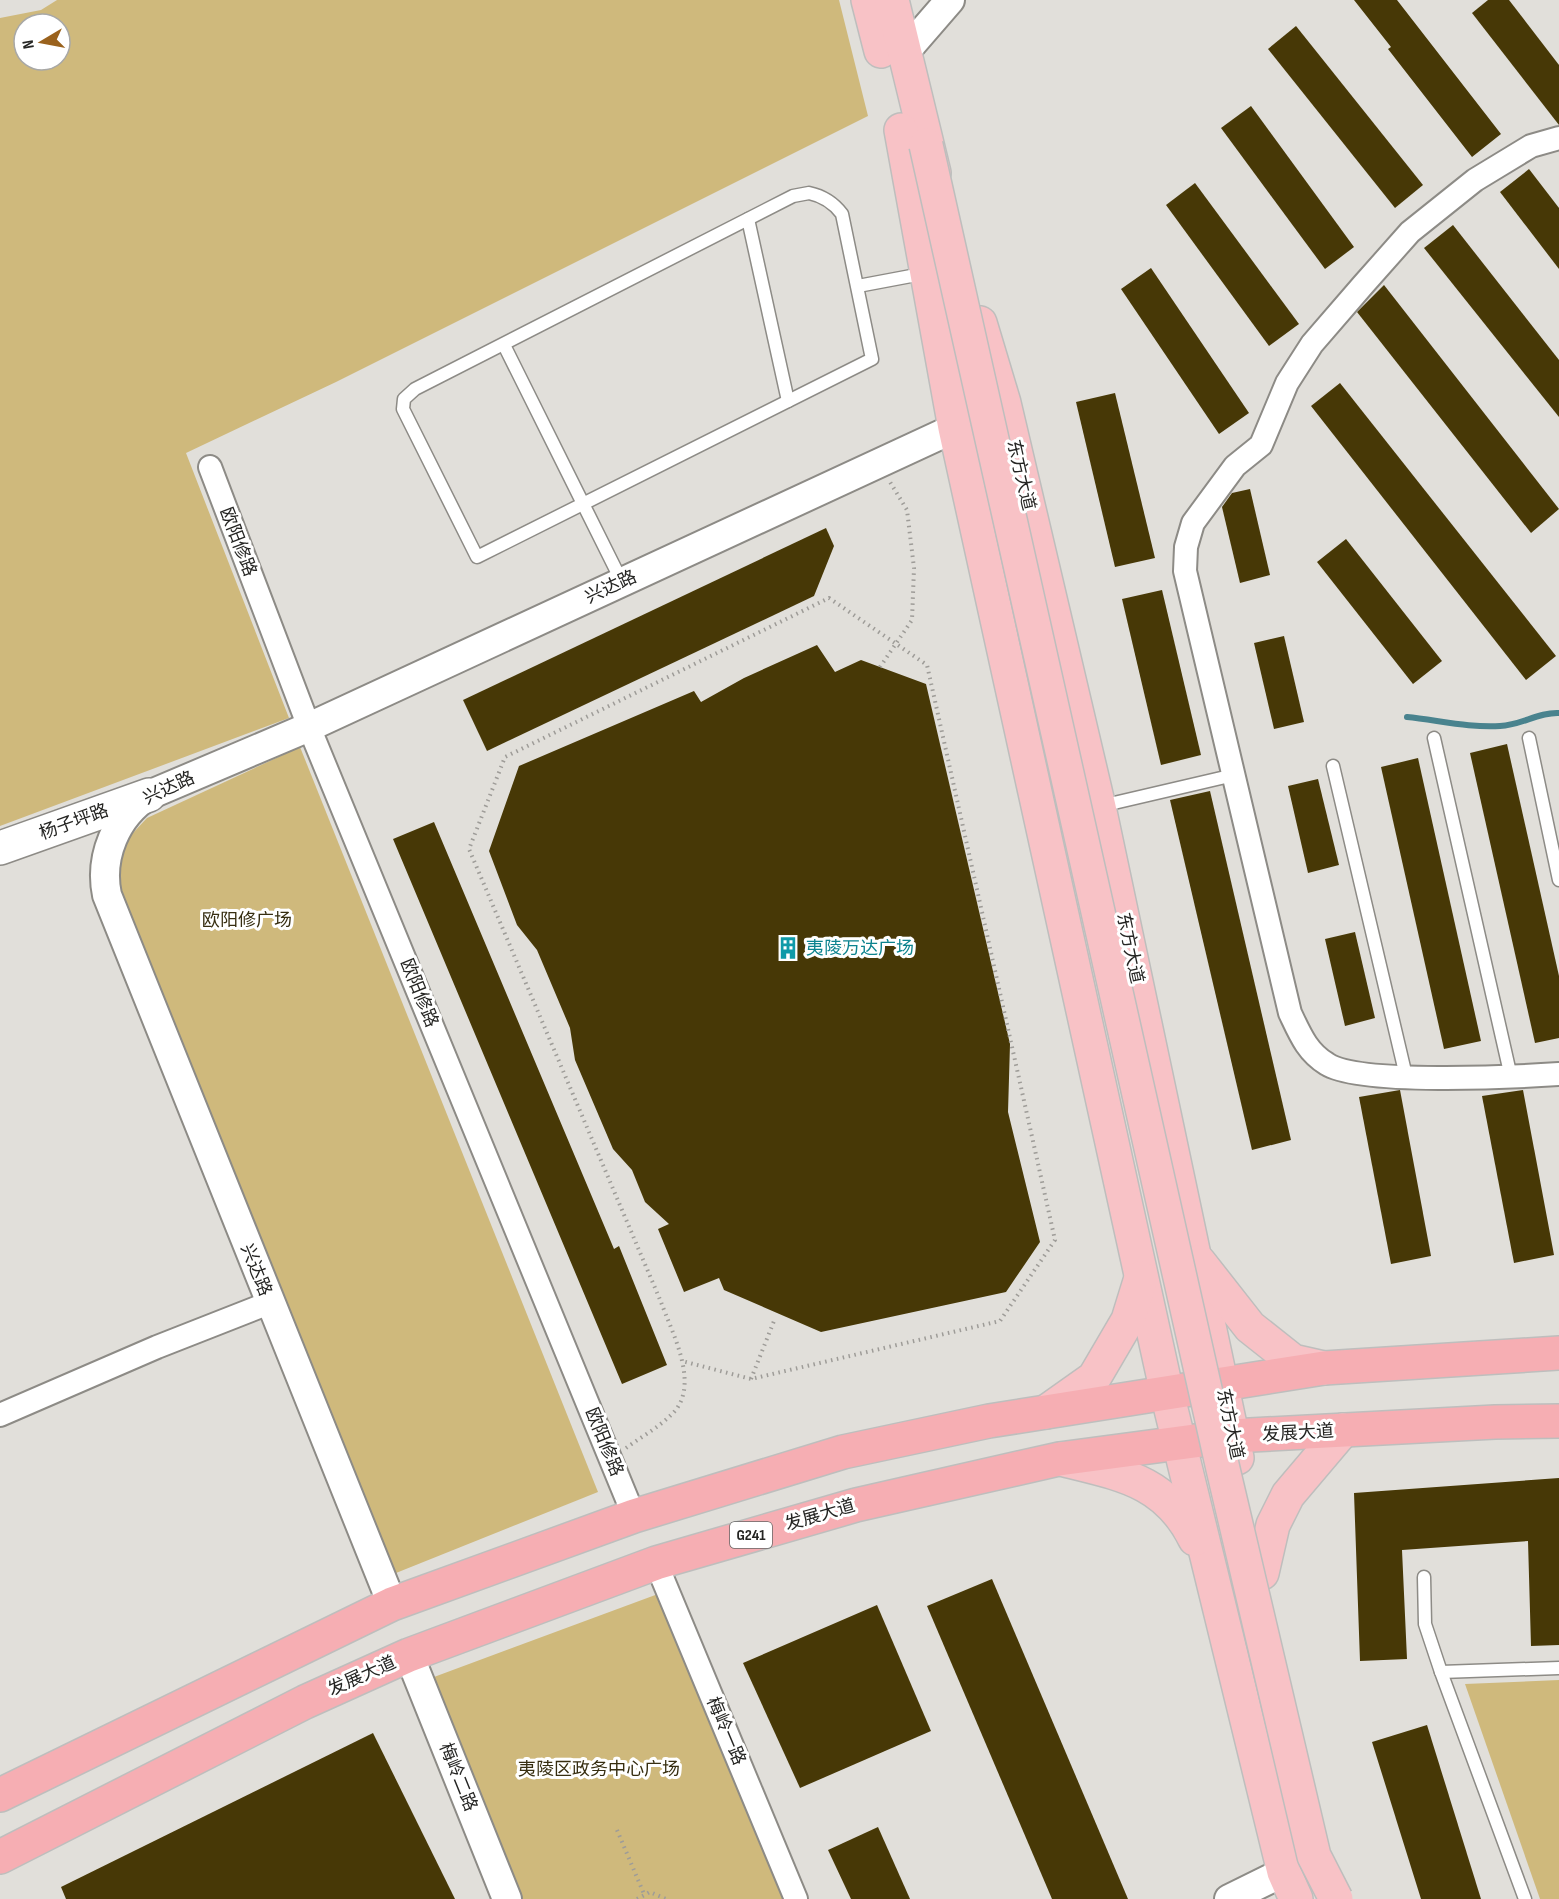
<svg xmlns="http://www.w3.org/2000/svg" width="1559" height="1899" viewBox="0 0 1559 1899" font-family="'Sofia Sans Condensed','Noto Sans SC',sans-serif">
	<rect width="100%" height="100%" fill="#e1dfda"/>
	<!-- green -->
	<g fill="#cfb97c" fill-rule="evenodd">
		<path d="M57 0H839L868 116 336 382 186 453 289 718 0 826V18L41 10ZM24 24H60V60H24Z"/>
		<polygon points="300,747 598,1492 391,1575 112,891 118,849 147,818"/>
		<polygon points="658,1594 784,1899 521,1899 434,1677"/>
		<polygon points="1559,1680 1559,1899 1540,1899 1465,1684"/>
	</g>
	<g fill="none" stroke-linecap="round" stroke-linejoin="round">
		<!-- stream -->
		<path stroke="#49838e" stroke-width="6" d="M1407 717C1437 720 1470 728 1500 726 1522 725 1538 712 1559 713"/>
	</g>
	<!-- building -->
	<g fill="#473806">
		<polygon points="1354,0 1397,0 1501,134 1472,157 1388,49 1391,47"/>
		<polygon points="1488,0 1509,0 1559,65 1559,125 1472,13"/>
		<polygon points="1296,26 1423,185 1395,208 1268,49"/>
		<polygon points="1251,106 1354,247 1325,269 1221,128"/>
		<polygon points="1529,169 1559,208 1559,269 1500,192"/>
		<polygon points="1195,183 1299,324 1269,346 1166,205"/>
		<polygon points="1453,225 1559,360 1559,417 1424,248"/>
		<polygon points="1151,268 1249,413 1219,434 1121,289"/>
		<polygon points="1384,285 1559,509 1531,533 1357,312"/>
		<polygon points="1340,383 1556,656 1526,680 1311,406"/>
		<polygon points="1115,393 1155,558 1115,567 1076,402"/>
		<polygon points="1250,489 1270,575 1240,583 1222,507 1232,493"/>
		<polygon points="826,528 834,546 814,596 487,751 463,700"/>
		<polygon points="1346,539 1442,661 1413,684 1317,562"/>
		<polygon points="1162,590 1201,755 1161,765 1122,599"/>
		<polygon points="1284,636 1304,722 1274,729 1254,643"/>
		<polygon points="817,645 835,672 861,660 926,684 1010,1044 1008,1112 1040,1242 1006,1292 821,1332 724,1290 719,1278 684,1292 658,1229 669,1224 645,1202 632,1170 613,1149 575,1060 570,1028 537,950 517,925 489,851 519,766 694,691 701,702 744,678"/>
		<polygon points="1507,744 1559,976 1559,1038 1535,1043 1470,753"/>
		<polygon points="1418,758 1481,1041 1444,1049 1381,767"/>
		<polygon points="1318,779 1339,865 1308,873 1288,786"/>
		<polygon points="1210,791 1291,1140 1252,1150 1170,800"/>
		<polygon points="434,822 614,1249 619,1246 667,1365 622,1384 393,839"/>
		<polygon points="1355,932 1375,1018 1345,1026 1325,939"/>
		<polygon points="1400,1090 1431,1256 1391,1264 1359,1097"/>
		<polygon points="1523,1090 1554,1255 1514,1263 1482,1096"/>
		<polygon points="1559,1478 1559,1645 1531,1646 1528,1541 1402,1550 1407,1659 1360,1661 1354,1493"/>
		<polygon points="992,1579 1128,1899 1052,1899 927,1606"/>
		<polygon points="877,1605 931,1731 800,1788 743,1663"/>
		<polygon points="1427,1725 1481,1899 1421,1899 1372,1742"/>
		<polygon points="373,1733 455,1899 66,1899 61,1887"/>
		<polygon points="878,1827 910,1899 851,1899 828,1850"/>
	</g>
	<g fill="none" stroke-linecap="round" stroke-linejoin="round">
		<!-- service casing -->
		<g stroke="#8d8b86" stroke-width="15">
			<g id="service">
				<path d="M809 193C823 196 833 202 842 214L872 359 477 557 403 409 404 399 415 389 793 196Z"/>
				<polyline points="748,219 788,401"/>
				<polyline points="858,286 927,273"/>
				<polyline points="504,345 622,582"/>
				<polyline points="1434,738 1511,1077"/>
				<polyline points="1529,738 1559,880"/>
				<polyline points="1333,766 1406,1076"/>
				<polyline points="1101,806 1234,775"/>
				<polyline points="1424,1577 1425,1624 1441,1672"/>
				<polyline points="1525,1899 1441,1672 1559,1668"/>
			</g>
		</g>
		<!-- minor casing -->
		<g stroke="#8d8b86" stroke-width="26">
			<g id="minor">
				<path d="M1559 138 1531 146 1475 180 1410 232 1363 285 1312 344 1287 383 1261 445 1235 466 1193 523 1186 547 1185 571 1290 1013C1300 1034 1307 1052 1327 1064 1359 1085 1515 1077 1559 1074"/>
				<polyline points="210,467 309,727 634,1516"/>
				<polyline points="0,1415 157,1347 269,1303"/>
				<polyline points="656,1563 796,1899"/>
			</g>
		</g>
		<!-- tertiary casing -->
		<g stroke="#8d8b86" stroke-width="32">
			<g id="tertiary">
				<polyline points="905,52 950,0"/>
				<path d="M392 1604 107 895C99 857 116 816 149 795L309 727 955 428"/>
				<polyline points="409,1655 507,1899"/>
				<polyline points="1229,1899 1284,1872"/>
			</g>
		</g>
		<!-- secondary casing -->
		<g stroke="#8d8b86" stroke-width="36">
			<polyline id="secondary" points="0,848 149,795"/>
		</g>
		<!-- primary casing -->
		<g stroke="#bebebd" stroke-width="36">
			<g id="primary">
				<polyline points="868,0 881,51"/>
				<polyline points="892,0 934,173"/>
				<polyline points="901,130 955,428 1167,1393 1284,1872 1296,1899"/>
				<polyline points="980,323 1004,403 1099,807 1237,1458"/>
				<polyline points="1199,1262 1250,1327 1293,1361 1324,1368"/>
				<polyline points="1046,1412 1094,1378 1128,1320 1141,1278"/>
				<path d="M1061 1459C1120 1474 1166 1480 1195 1539"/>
				<polyline points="1262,1573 1273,1525 1288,1495 1343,1430"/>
			</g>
		</g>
		<!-- trunk casing -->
		<g stroke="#bebebd" stroke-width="36">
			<g id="trunk">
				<polyline points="0,1795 392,1604 634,1516 843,1452 989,1421 1324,1368 1559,1353"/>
				<polyline points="0,1857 305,1702 409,1655 656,1563 856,1505 1059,1459 1232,1436 1495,1422 1559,1421"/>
			</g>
		</g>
		<!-- path -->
		<g stroke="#9e9c98" stroke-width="4" stroke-dasharray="1.5 4.5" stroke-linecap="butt">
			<polyline points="880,667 912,620 914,568 907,510 890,482"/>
			<polyline points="751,1379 774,1321"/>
			<path d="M626 1448C641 1437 658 1428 671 1415 702 1387 672 1333 661 1302L469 849 505 757 829 598 927 665 1055 1240 1000 1321 751 1379 682 1361"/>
			<polyline points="617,1830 644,1894"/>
			<polyline points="637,1899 650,1892 666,1899"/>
		</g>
		<!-- service -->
		<use href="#service" stroke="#fff" stroke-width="12"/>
		<!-- minor -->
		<use href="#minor" stroke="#fff" stroke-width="22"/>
		<!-- tertiary -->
		<use href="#tertiary" stroke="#fff" stroke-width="28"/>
		<!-- secondary -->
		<use href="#secondary" stroke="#fff" stroke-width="33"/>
		<!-- primary -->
		<use href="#primary" stroke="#f8c2c6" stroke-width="33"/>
		<!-- trunk -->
		<use href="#trunk" stroke="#f6aeb3" stroke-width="33"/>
		<!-- primary-bridge casing -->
		<g stroke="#bebebd" stroke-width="36" stroke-linecap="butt">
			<polyline id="primary-bridge" points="926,145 1223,1469 1314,1856 1336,1899"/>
		</g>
		<!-- primary-bridge -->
		<use href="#primary-bridge" stroke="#f8c2c6" stroke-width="33"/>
	</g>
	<!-- icons -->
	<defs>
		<g id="building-bare" transform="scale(1.8)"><path d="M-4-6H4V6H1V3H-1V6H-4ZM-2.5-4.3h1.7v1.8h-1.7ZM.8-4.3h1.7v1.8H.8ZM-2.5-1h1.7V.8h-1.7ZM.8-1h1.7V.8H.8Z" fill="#0f9aa8" stroke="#fff" stroke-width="2.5" paint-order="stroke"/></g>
	</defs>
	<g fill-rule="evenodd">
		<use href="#building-bare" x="788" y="948"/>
	</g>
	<g text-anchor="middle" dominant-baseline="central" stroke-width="6" stroke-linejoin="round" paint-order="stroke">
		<!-- shield labels -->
		<rect fill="#fff" stroke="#666665" stroke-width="1.5" x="730" y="1522" width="42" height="26" rx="4.5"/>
		<g font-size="16" font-weight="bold" fill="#252523">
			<text x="751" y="1535">G241</text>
		</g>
		<!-- street labels -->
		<g font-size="18" fill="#252523" stroke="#fff">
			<text transform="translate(1021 475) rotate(77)">东方大道</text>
			<text transform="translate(238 542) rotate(69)">欧阳修路</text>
			<text transform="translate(611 587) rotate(-25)">兴达路</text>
			<text transform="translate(169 788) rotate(-25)">兴达路</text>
			<text transform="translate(74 822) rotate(-20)">杨子坪路</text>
			<text transform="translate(1130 948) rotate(78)">东方大道</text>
			<text transform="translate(419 993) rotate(68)">欧阳修路</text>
			<text transform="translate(256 1270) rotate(68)">兴达路</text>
			<text transform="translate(1230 1424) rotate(78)">东方大道</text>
			<text transform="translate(1298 1433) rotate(-3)">发展大道</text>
			<text transform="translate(604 1442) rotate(68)">欧阳修路</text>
			<text transform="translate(820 1515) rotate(-16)">发展大道</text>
			<text transform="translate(362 1676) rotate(-24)">发展大道</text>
			<text transform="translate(726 1731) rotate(67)">梅岭一路</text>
			<text transform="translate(458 1777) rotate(68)">梅岭二路</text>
		</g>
		<!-- park labels -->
		<g font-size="18" fill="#372e11" stroke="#fff">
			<text x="247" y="920">欧阳修广场</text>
			<text x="599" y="1769">夷陵区政务中心广场</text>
		</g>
		<!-- culture labels -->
		<g font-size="18" fill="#0d838f" stroke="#fff" text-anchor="start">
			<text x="806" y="948">夷陵万达广场</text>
		</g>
	</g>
	<!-- north arrow -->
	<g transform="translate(42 42) rotate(260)"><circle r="28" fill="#ffffff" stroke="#a8a8a7" stroke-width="1.5"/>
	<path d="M0-4.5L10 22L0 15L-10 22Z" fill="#9a621d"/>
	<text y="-9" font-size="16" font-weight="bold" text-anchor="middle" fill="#252523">N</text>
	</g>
</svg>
